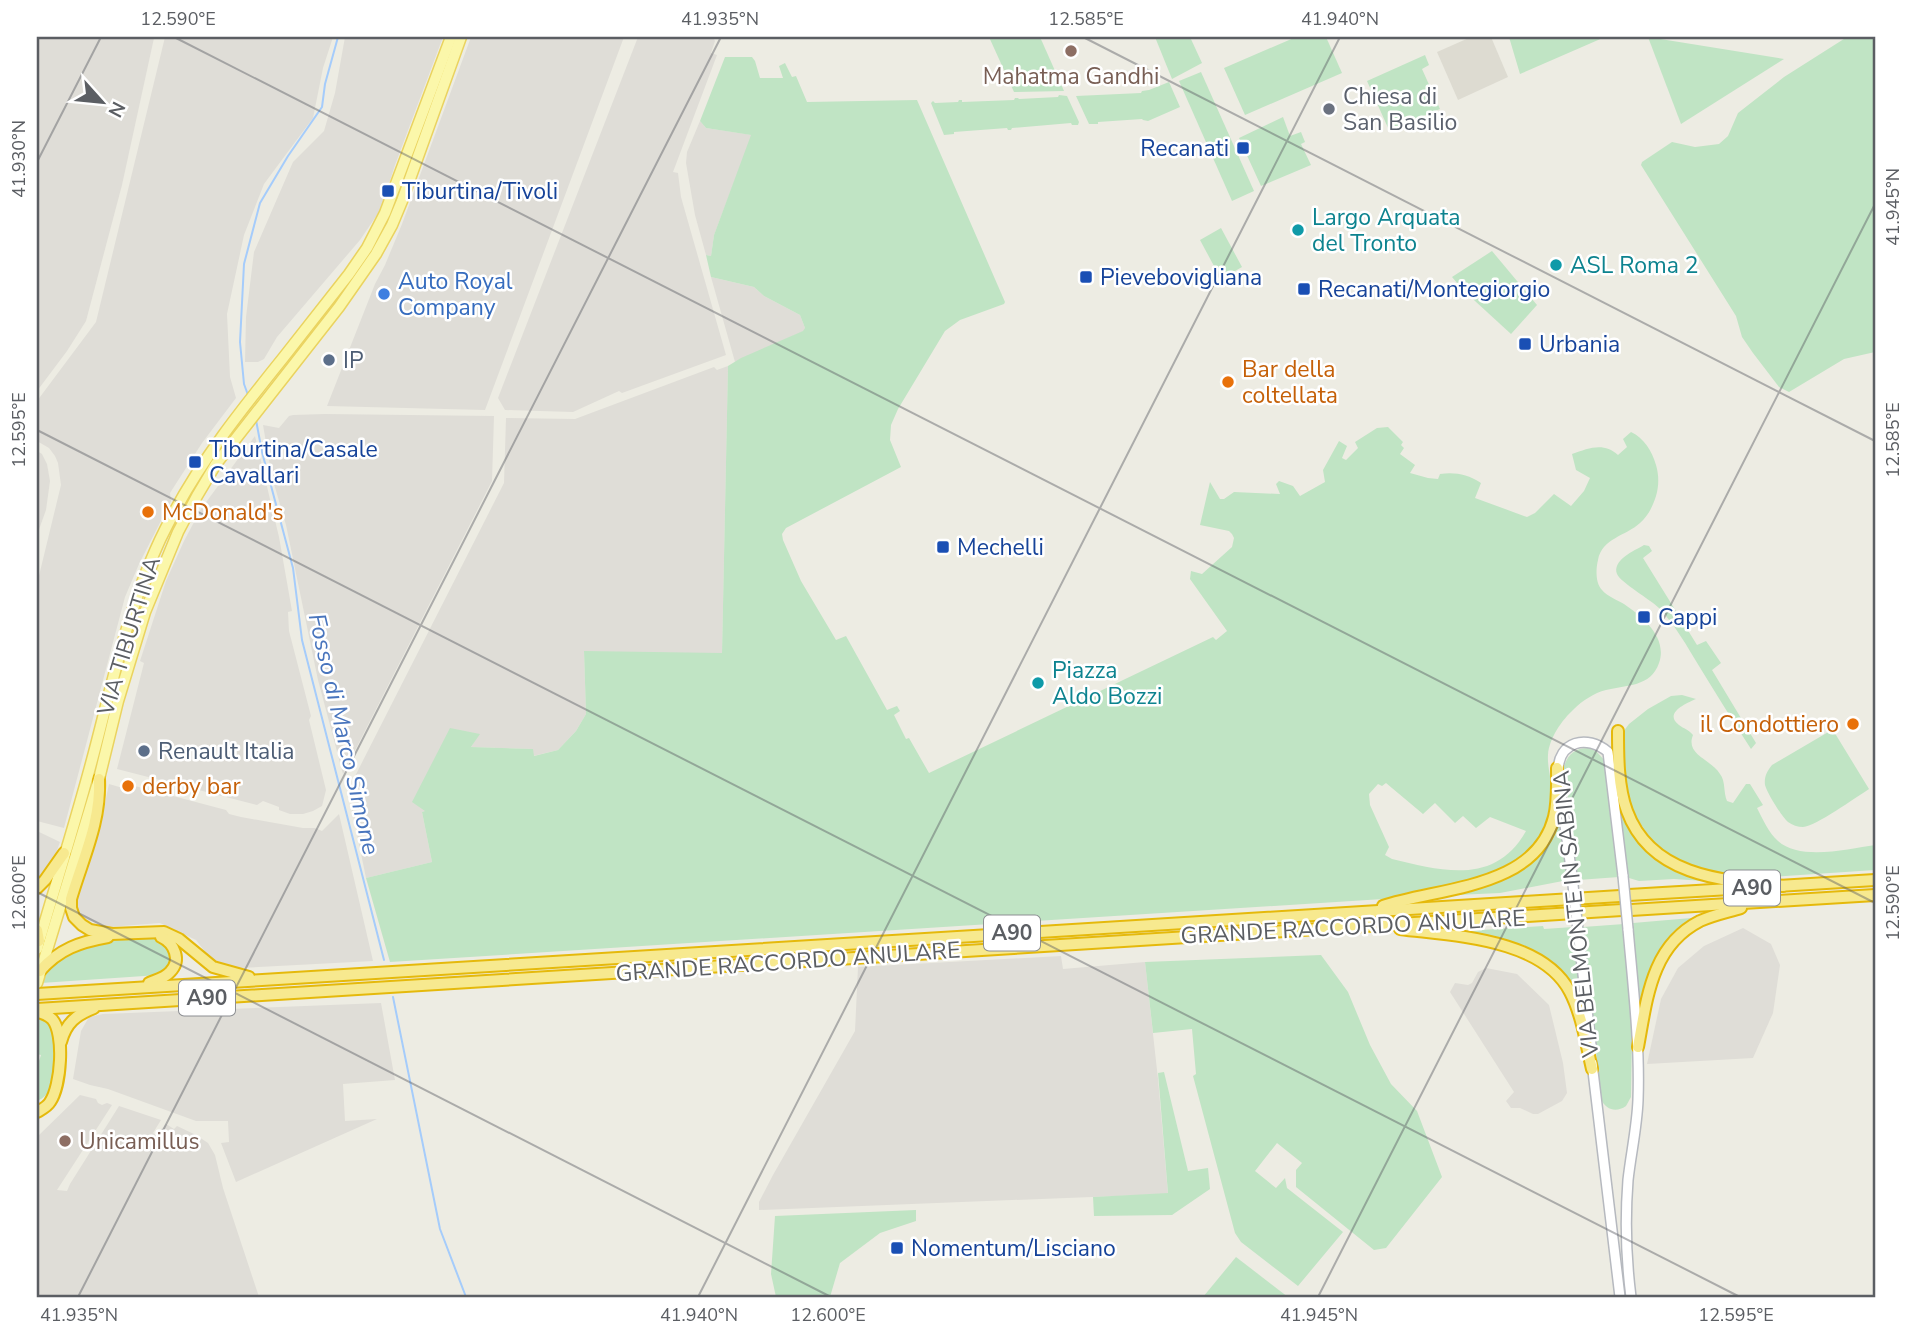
<svg xmlns="http://www.w3.org/2000/svg" width="1912" height="1334" viewBox="0 0 1912 1334" font-family="'Nunito Sans',sans-serif">
	<rect width="100%" height="100%" fill="#edece3"/>
	<!-- industrial -->
	<g fill="#dfddd7">
		<polygon points="37,37 154,38 122,185 86,321 67,351 37,391"/>
		<polygon points="165,37 333,37 323,68 313,118 264,184 244,235 227,314 230,377 236,398 202,443 170,493 171,501 139,564 125,597 64,828 37,821 37,584 61,485 58,463 55,456 49,448 37,441 37,401 96,322"/>
		<polygon points="345,37 443,37 395,165 381,209 360,240 277,337 264,359 258,362 245,362 246,317 254,252 293,162 324,131 335,93"/>
		<polygon points="471,37 624,37 485,410 327,406 375,284 385,265 402,224"/>
		<polygon points="638,37 713,37 715,41 711,53 717,55 673,172 678,173 681,197 726,355 622,393 619,391 573,412 505,410 498,398"/>
		<polygon points="700,121 706,128 752,135 714,235 711,256 706,255 695,215 686,163 687,152"/>
		<polygon points="711,277 754,287 764,296 800,315 805,328 804,331 735,362"/>
		<polygon points="728,366 722,654 584,652 586,714 576,731 558,750 533,756 533,749 471,747 479,734 426,811 422,812 432,862 366,878 348,790 504,483 506,418 575,419 714,367 717,370"/>
		<polygon points="325,414 494,416 492,481 343,774 318,680 286,525 272,477 263,425 279,428 289,416 293,415"/>
		<polygon points="255,436 279,537 292,611 288,612 289,631 311,716 309,720 326,790 322,806 313,811 303,814 290,814 279,810 279,807 263,801 257,805 117,769 144,663 140,661 166,581 184,541 201,509"/>
		<polygon points="37,451 42,454 47,464 50,481 46,510 37,535"/>
		<polygon points="109,784 133,791 135,786 226,810 229,814 241,817 303,828 315,828 322,831 339,814 373,961 240,968 224,965 213,959 206,953 196,940 160,923 109,927 87,920 75,907 76,895 100,827"/>
		<polygon points="37,831 60,842 53,861 37,881"/>
		<polygon points="1743,928 1771,944 1780,965 1773,1013 1753,1058 1647,1064 1661,999 1678,968 1704,946"/>
		<polygon points="1061,956 1063,969 1145,962 1158,1079 1168,1194 759,1210 759,1202 773,1175 855,1031 858,967"/>
		<polygon points="1486,968 1517,974 1549,1005 1563,1063 1567,1093 1562,1101 1538,1114 1533,1114 1520,1108 1511,1108 1506,1101 1514,1092 1450,992 1455,983 1468,985 1472,983 1478,972"/>
		<polygon points="381,1003 395,1080 343,1084 345,1121 377,1119 236,1182 221,1143 229,1142 228,1121 196,1121 108,1089 90,1085 73,1079 81,1031 89,1017 103,1014"/>
		<polygon points="80,1095 96,1099 98,1103 102,1105 107,1103 112,1105 57,1190 67,1191 70,1184 119,1106 161,1120 153,1133 156,1135 166,1124 174,1129 177,1126 196,1135 208,1143 215,1155 223,1188 259,1297 37,1297 37,1137"/>
	</g>
	<!-- education -->
	<polygon fill="#dddbd1" points="1471,37 1491,37 1508,77 1458,100 1437,52"/>
	<!-- green -->
	<g fill="#c0e4c4" fill-rule="evenodd">
		<polygon points="989,37 1040,37 1064,91 1014,92"/>
		<polygon points="1155,37 1190,37 1202,63 1172,79"/>
		<polygon points="1296,37 1326,37 1342,73 1245,115 1224,68"/>
		<polygon points="1509,37 1605,37 1520,74"/>
		<polygon points="1648,37 1784,59 1681,124"/>
		<polygon points="1847,37 1875,37 1875,352 1844,359 1789,392 1779,387 1753,353 1742,337 1736,316 1641,165 1642,162 1672,142 1695,147 1719,144 1728,136 1738,113 1784,77"/>
		<polygon points="1425,55 1429,65 1422,69 1440,109 1389,130 1367,81"/>
		<path d="M725 57H752L755 61 760 78H783L779 66 785 63 792 77 796 76 807 102 917 100 1005 302 1004 304 960 320 945 331 898 409 891 425 890 440 901 467 786 528 782 534 783 540 801 581 836 640 846 636 887 710 897 706 900 711 894 715 906 739 909 738 929 773 1213 637 1216 640 1227 631 1190 579 1191 571 1202 574 1232 547 1234 538 1232 534 1229 531 1200 525 1210 482 1220 499H1224L1234 492 1280 494 1276 484 1279 481 1293 486 1300 496 1325 482 1323 470 1339 441 1347 446 1342 458 1346 460 1358 448 1355 442 1377 428 1388 427 1403 442 1401 445 1404 448 1400 454 1415 465 1410 473 1428 478 1438 479 1440 474C1455 472 1467 474 1481 483L1475 498 1527 517 1535 513 1554 494 1571 506 1584 491 1590 478 1576 470 1572 454C1589 448 1604 442 1618 455L1627 447 1623 439 1631 432C1644 438 1652 451 1656 465 1659 475 1659 486 1656 496 1653 506 1648 516 1640 523 1626 536 1602 538 1598 560 1596 568 1595 583 1602 590 1607 596 1617 600 1624 604 1643 617 1668 638 1659 663 1651 687 1626 685 1606 690 1594 693 1582 701 1574 709 1562 720 1549 738 1548 755 1547 770 1554 786 1552 802 1550 833 1530 859 1502 872 1488 878 1470 880 1456 884 1431 891 1408 896 1383 899L390 962 366 878 432 862 422 812 425 811 412 802 450 728 480 734 471 747 533 749 534 756 558 750 576 731 586 714 584 651 722 653 728 366 741 358 803 331 805 328 800 315 764 296 754 287 711 277 706 255 711 256 714 235 751 135 706 128 700 121ZM1386 783 1423 814 1435 803 1455 823 1463 816 1476 828 1490 817 1526 831C1495 886 1442 871 1392 859L1385 855 1389 847 1370 805 1369 794 1378 784 1382 786Z"/>
		<polygon points="1201,72 1254,191 1232,201 1179,81"/>
		<polygon points="1169,82 1180,107 1148,121 1143,120 1142,119 1098,122 1098,124 1089,124 1076,96 1141,93 1142,91 1149,90"/>
		<polygon points="1059,95 1067,96 1079,122 1078,125 1072,125 1071,123 1012,128 1011,130 1008,130 1007,128 954,132 954,134 944,135 931,103 933,101 935,103 958,102 959,100 962,100 962,102 1014,100 1015,98 1018,98 1019,99 1058,97"/>
		<polygon points="1283,117 1290,136 1301,132 1305,142 1301,144 1311,165 1261,186 1239,138"/>
		<polygon points="1221,228 1242,267 1221,279 1200,240"/>
		<polygon points="1492,251 1537,305 1511,334 1463,290 1452,277"/>
		<path d="M1644 545 1649 546 1652 551 1643 558 1697 645 1706 641 1721 663 1712 670 1756 743 1751 749C1733 721 1716 694 1699 666 1687 646 1675 625 1659 608 1651 600 1620 582 1617 574 1612 560 1634 551 1644 545Z"/>
		<path d="M1682 695 1696 699C1687 703 1663 713 1679 725 1684 729 1688 729 1693 735 1685 755 1711 759 1720 774 1726 782 1723 792 1727 801L1733 803 1746 784H1750L1763 805 1757 808C1763 820 1769 833 1778 841 1800 861 1848 849 1875 845V870L1755 878 1726 876 1707 872 1680 862 1665 853 1650 838 1631 809 1622 753 1623 732 1629 724 1648 709 1671 696Z"/>
		<path d="M1830 731 1836 735 1869 789C1855 798 1816 826 1803 827 1798 827 1792 825 1788 822 1782 817 1767 793 1765 785 1764 777 1767 771 1772 765Z"/>
		<path d="M1588 748 1596 751 1605 761 1619 877 1578 880 1564 767C1567 755 1575 748 1588 748Z"/>
		<path d="M1559 806 1568 880 1500 893 1456 895 1455 893C1487 884 1526 878 1545 847 1552 835 1555 819 1559 806Z"/>
		<polygon points="1620,806 1636,834 1705,879 1704,881 1674,879 1639,881 1629,878 1619,807"/>
		<polygon points="1703,917 1679,934 1640,1018 1633,923"/>
		<path d="M1624 924 1632 1024 1631 1097 1626 1106C1616 1113 1606 1110 1601 1099L1583 927Z"/>
		<polygon points="1543,926 1544,929 1573,927 1583,1015 1546,961 1452,932"/>
		<path d="M134 938C157 937 156 936 171 953V965L159 975 41 983C56 944 97 941 134 938Z"/>
		<polygon points="1321,955 1348,992 1370,1045 1391,1084 1417,1111 1442,1177 1386,1248 1374,1250 1296,1187 1296,1170 1302,1163 1277,1143 1255,1171 1276,1188 1285,1178 1287,1188 1343,1232 1298,1286 1241,1242 1235,1233 1193,1076 1196,1074 1192,1029 1153,1033 1145,962"/>
		<path d="M37 1017C42 1018 48 1020 51 1025 57 1034 54 1075 51 1086 49 1093 44 1098 37 1101V1061H39L41 1055 37 1054Z"/>
		<polygon points="1164,1072 1188,1171 1208,1168 1210,1189 1172,1215 1094,1216 1093,1197 1168,1193 1158,1073"/>
		<polygon points="916,1210 916,1221 880,1233 840,1263 830,1297 776,1297 771,1274 775,1216"/>
		<polygon points="1236,1257 1288,1297 1203,1297"/>
	</g>
	<g fill="none" stroke-linecap="round" stroke-linejoin="round">
		<!-- stream -->
		<g stroke="#a5ccfb" stroke-width="2">
			<polyline points="248,395 244,384 240,342 244,264 260,203 288,156 322,107 325,84 338,37"/>
			<polyline points="256,420 262,452 293,568 302,640 384,960"/>
			<polyline points="393,997 440,1229 466,1297"/>
		</g>
		<!-- secondary casing -->
		<g stroke="#b6b9bf" stroke-width="12">
			<g id="secondary">
				<path d="M1558 772C1558 741 1587 734 1608 752L1623 876"/>
				<polyline points="1560,789 1572,876"/>
				<path d="M1628 929C1633 986 1640 1043 1638 1100 1637 1127 1631 1153 1628 1180 1625 1219 1626 1258 1631 1297"/>
				<polyline points="1579,939 1591,1045"/>
				<polyline points="1592,1063 1620,1297"/>
			</g>
		</g>
		<!-- primary casing -->
		<g stroke="#ead35f" stroke-width="13">
			<g id="primary">
				<path d="M37 949C55 886 75 824 92 760 114 678 130 594 171 518 201 460 242 409 283 358 305 330 327 302 349 274L367 248 385 213 451 37"/>
				<polyline points="37,983 99,779 118,701 145,612 178,532 197,496 216,464 339,307 376,254 392,225 402,201 461,37"/>
			</g>
		</g>
		<!-- motorway casing -->
		<g stroke="#e5b90b" stroke-width="14">
			<g id="motorway">
				<path d="M1618 731C1618 756 1618 787 1627 811 1651 877 1724 881 1783 886"/>
				<path d="M99 779C101 822 83 858 71 899V908L74 917 82 925 90 930 112 934 164 932 179 939 213 967 249 977"/>
				<polyline points="1777,886 1875,880"/>
				<polyline points="37,888 45,880 64,853"/>
				<polyline points="1629,895 1747,888"/>
				<path d="M1383 906C1440 887 1536 889 1554 817 1558 801 1557 784 1557 768"/>
				<polyline points="1631,910 1875,895"/>
				<path d="M1400 929C1453 936 1542 938 1570 992 1582 1015 1586 1044 1592 1069"/>
				<polyline points="37,930 39,941"/>
				<path d="M40 971C59 949 80 942 108 937"/>
				<path d="M149 983C156 980 165 978 170 972 182 960 174 943 161 937"/>
				<polyline points="37,994 1620,896"/>
				<polyline points="37,1009 1622,910"/>
				<path d="M61 1042C66 1023 76 1015 94 1008"/>
				<path d="M1638 1047C1647 999 1651 946 1700 921 1713 915 1728 912 1741 908"/>
				<path d="M37 1112C42 1109 47 1107 50 1102 61 1086 65 1034 52 1019 48 1015 43 1013 37 1012"/>
			</g>
		</g>
		<!-- secondary -->
		<use href="#secondary" stroke="#fff" stroke-width="9"/>
		<!-- primary -->
		<use href="#primary" stroke="#fbf7aa" stroke-width="10"/>
		<!-- motorway -->
		<use href="#motorway" stroke="#f7e98f" stroke-width="10"/>
		<!-- secondary-bridge casing -->
		<g stroke="#b6b9bf" stroke-width="12" stroke-linecap="butt">
			<g id="secondary-bridge">
				<polyline points="1572,876 1579,939"/>
				<polyline points="1623,876 1628,929"/>
			</g>
		</g>
		<!-- secondary-bridge -->
		<use href="#secondary-bridge" stroke="#fff" stroke-width="9"/>
	</g>
	<!-- ticks -->
	<path fill="none" stroke="#5b5e63" stroke-width="2" stroke-opacity="0.45" d="M174 37 1875 903M1083 37 1875 441M37 162 101 37M37 430 1740 1297M37 892 831 1297M78 1297 721 37M698 1297 1340 37M1318 1297 1875 204"/>
	<!-- markers -->
	<g fill="#8d6e63" stroke="#fff" stroke-width="2.5">
		<circle cx="1071" cy="51" r="7"/>
		<circle cx="65" cy="1141" r="7"/>
	</g>
	<circle fill="#6b7280" stroke="#fff" stroke-width="2.5" cx="1329" cy="109" r="7"/>
	<g fill="#1a4fb4" stroke="#fff" stroke-width="2.5">
		<rect x="1236" y="141" width="14" height="14" rx="3.5"/>
		<rect x="381" y="184" width="14" height="14" rx="3.5"/>
		<rect x="1079" y="270" width="14" height="14" rx="3.5"/>
		<rect x="1297" y="282" width="14" height="14" rx="3.5"/>
		<rect x="1518" y="337" width="14" height="14" rx="3.5"/>
		<rect x="188" y="455" width="14" height="14" rx="3.5"/>
		<rect x="936" y="540" width="14" height="14" rx="3.5"/>
		<rect x="1637" y="610" width="14" height="14" rx="3.5"/>
		<rect x="890" y="1241" width="14" height="14" rx="3.5"/>
	</g>
	<g fill="#0f9aa8" stroke="#fff" stroke-width="2.5">
		<circle cx="1298" cy="230" r="7"/>
		<circle cx="1556" cy="265" r="7"/>
		<circle cx="1038" cy="683" r="7"/>
	</g>
	<circle fill="#3f7fe0" stroke="#fff" stroke-width="2.5" cx="384" cy="294" r="7"/>
	<g fill="#5c6f8a" stroke="#fff" stroke-width="2.5">
		<circle cx="329" cy="360" r="7"/>
		<circle cx="144" cy="751" r="7"/>
	</g>
	<g fill="#e8710a" stroke="#fff" stroke-width="2.5">
		<circle cx="1228" cy="382" r="7"/>
		<circle cx="148" cy="512" r="7"/>
		<circle cx="1853" cy="724" r="7"/>
		<circle cx="128" cy="786" r="7"/>
	</g>
	<g text-anchor="middle" dominant-baseline="central" stroke-width="5" stroke-linejoin="round" paint-order="stroke">
		<!-- shield labels -->
		<g fill="#fff" stroke="#8c8e92" stroke-width="2">
			<rect x="1724" y="870.5" width="56" height="35" rx="5"/>
			<rect x="984" y="915.5" width="56" height="35" rx="5"/>
			<rect x="179" y="980.5" width="56" height="35" rx="5"/>
		</g>
		<g font-size="21" font-weight="bold" fill="#5b5e63">
			<text x="1752" y="888">A90</text>
			<text x="1012" y="933">A90</text>
			<text x="207" y="998">A90</text>
		</g>
		<!-- education labels -->
		<g font-size="23" fill="#785e54" stroke="#fff">
			<text x="1071" y="76">Mahatma Gandhi</text>
			<text x="79" y="1141" text-anchor="start">Unicamillus</text>
		</g>
		<!-- worship labels -->
		<g font-size="23" fill="#5b616d" stroke="#fff" text-anchor="start">
			<text x="1343" y="96">Chiesa di<tspan x="1343" dy="26">San Basilio</tspan></text>
		</g>
		<!-- transit labels -->
		<g font-size="23" fill="#164399" stroke="#fff" text-anchor="start">
			<text x="1229" y="148" text-anchor="end">Recanati</text>
			<text x="402" y="191">Tiburtina/Tivoli</text>
			<text x="1100" y="277">Pievebovigliana</text>
			<text x="1318" y="289">Recanati/Montegiorgio</text>
			<text x="1539" y="344">Urbania</text>
			<text x="209" y="449">Tiburtina/Casale<tspan x="209" dy="26">Cavallari</tspan></text>
			<text x="957" y="547">Mechelli</text>
			<text x="1658" y="617">Cappi</text>
			<text x="911" y="1248">Nomentum/Lisciano</text>
		</g>
		<!-- culture labels -->
		<g font-size="23" fill="#0d838f" stroke="#fff" text-anchor="start">
			<text x="1312" y="217">Largo Arquata<tspan x="1312" dy="26">del Tronto</tspan></text>
			<text x="1570" y="265">ASL Roma 2</text>
			<text x="1052" y="670">Piazza<tspan x="1052" dy="26">Aldo Bozzi</tspan></text>
		</g>
		<!-- shop labels -->
		<g font-size="23" fill="#366cbe" stroke="#fff" text-anchor="start">
			<text x="398" y="281">Auto Royal<tspan x="398" dy="26">Company</tspan></text>
		</g>
		<!-- service labels -->
		<g font-size="23" fill="#4e5e75" stroke="#fff" text-anchor="start">
			<text x="343" y="360">IP</text>
			<text x="158" y="751">Renault Italia</text>
		</g>
		<!-- food labels -->
		<g font-size="23" fill="#c56008" stroke="#fff" text-anchor="start">
			<text x="1242" y="369">Bar della<tspan x="1242" dy="26">coltellata</tspan></text>
			<text x="162" y="512">McDonald's</text>
			<text x="1839" y="724" text-anchor="end">il Condottiero</text>
			<text x="142" y="786">derby bar</text>
		</g>
		<!-- street labels -->
		<g font-size="23" fill="#5b5e63" stroke="#fff">
			<text transform="translate(129 636) rotate(-73)">VIA TIBURTINA</text>
			<text transform="translate(1576 914) rotate(-96)">VIA BELMONTE IN SABINA</text>
			<text transform="translate(1353 927) rotate(-3)">GRANDE RACCORDO ANULARE</text>
			<text transform="translate(788 962) rotate(-4)">GRANDE RACCORDO ANULARE</text>
		</g>
		<!-- water labels -->
		<g font-size="24" font-style="italic" fill="#4975bd" stroke="#fff">
			<text transform="translate(344 734) rotate(77)">Fosso di Marco Simone</text>
		</g>
	</g>
	<!-- border -->
	<rect width="1912" height="1334" fill="none" stroke="#ffffff" stroke-width="77"/>
	<!-- north arrow -->
	<g transform="translate(102 102) rotate(117)" stroke="#ffffff" stroke-width="5" paint-order="stroke">
	<path d="M0-5L12 26L0 18L-12 26Z" fill="#5b5e63"/>
	<text y="-10" font-size="19" font-weight="bold" text-anchor="middle" fill="#5b5e63">N</text>
	</g>
	<rect x="38" y="38" width="1836" height="1258" fill="none" stroke="#5b5e63" stroke-width="2.5"/>
	<g font-size="18" text-anchor="middle" fill="#5b5e63">
		<text x="178" y="25">12.590°E</text>
		<text x="720" y="25">41.935°N</text>
		<text x="1086" y="25">12.585°E</text>
		<text x="1340" y="25">41.940°N</text>
		<text transform="translate(19 159) rotate(-90)" y="6">41.930°N</text>
		<text transform="translate(1893 207) rotate(-90)" y="6">41.945°N</text>
		<text transform="translate(19 430) rotate(-90)" y="6">12.595°E</text>
		<text transform="translate(1893 440) rotate(-90)" y="6">12.585°E</text>
		<text transform="translate(19 893) rotate(-90)" y="6">12.600°E</text>
		<text transform="translate(1893 903) rotate(-90)" y="6">12.590°E</text>
		<text x="79" y="1321">41.935°N</text>
		<text x="699" y="1321">41.940°N</text>
		<text x="828" y="1321">12.600°E</text>
		<text x="1319" y="1321">41.945°N</text>
		<text x="1736" y="1321">12.595°E</text>
	</g>
</svg>
